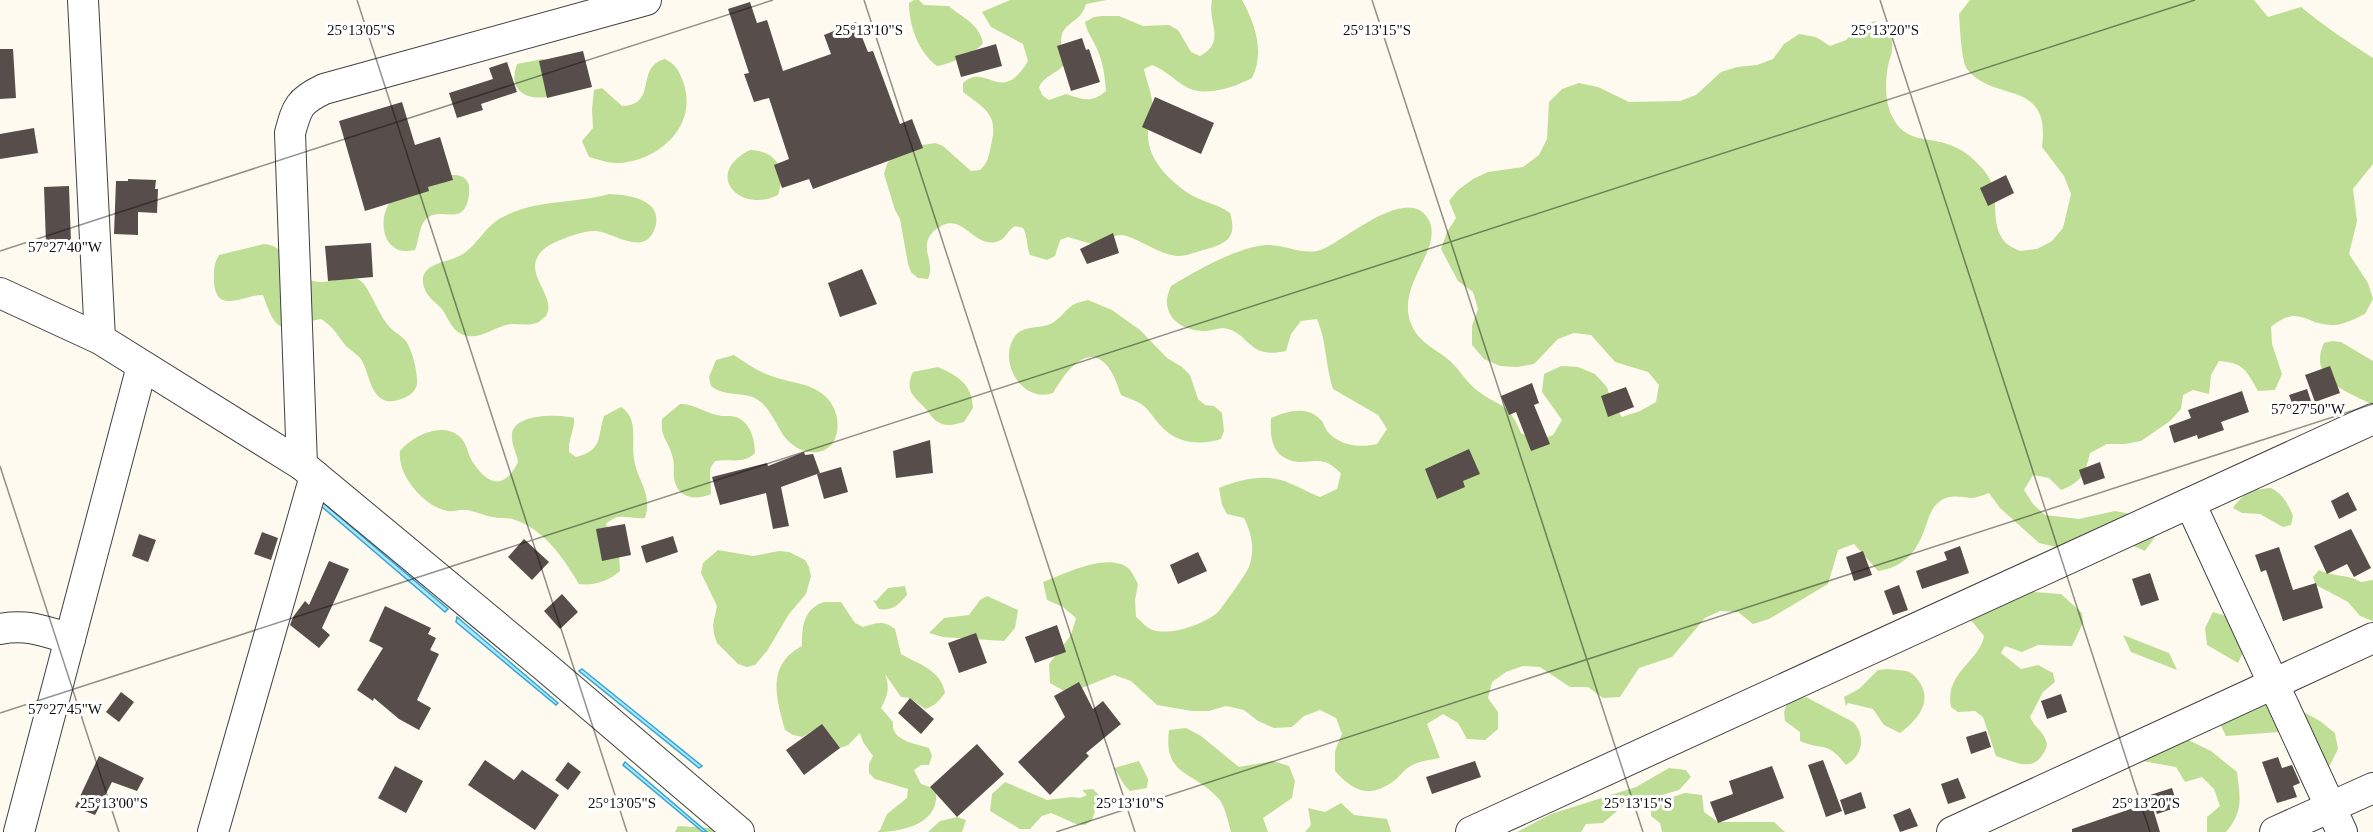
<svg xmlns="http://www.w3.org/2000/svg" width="2373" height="832" viewBox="0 0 2373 832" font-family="'Times New Roman',serif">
	<rect width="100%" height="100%" fill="#fffaef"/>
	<!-- forest -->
	<g fill="#bdde94">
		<path d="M914 0H919L924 5 949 6C962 18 979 23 983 43 977 52 948 65 937 66 918 52 909 25 909 3Z"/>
		<path d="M1010 0H1107L1086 4C1081 20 1073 19 1064 30 1058 39 1063 55 1064 65 1056 74 1044 76 1039 87L1042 95 1049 100 1066 94C1082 99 1091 104 1106 91 1105 77 1103 62 1097 49 1093 39 1087 33 1085 22L1094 17 1102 16H1119L1143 26 1169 25 1178 30 1191 52 1200 56C1227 42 1207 22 1212 0H1242C1255 24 1265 52 1252 78 1235 87 1206 97 1188 88 1175 81 1166 70 1152 65L1144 69C1146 80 1151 90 1152 101 1153 112 1148 122 1148 133 1147 159 1169 180 1188 193 1201 202 1217 203 1230 213 1238 239 1225 244 1203 250 1193 253 1182 258 1172 255 1157 253 1131 234 1120 235 1113 236 1102 242 1095 245L1068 237 1060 240 1055 256 1047 260 1030 255C1026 245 1028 237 1023 228L1015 226C1008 230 1006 238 999 241 976 250 964 215 943 225 937 228 933 231 929 237 922 252 935 263 928 279L918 278 911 272 908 264 900 219 895 210 884 174 887 164 892 157 917 146 935 143 943 146 971 171 980 170C988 163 989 155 991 145 999 114 985 109 963 92V83C986 61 1001 107 1028 61L1023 44 991 27 982 12Z"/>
		<path d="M1970 0H2254L2268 17 2301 7C2324 26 2348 42 2373 58V164L2353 189 2357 221 2349 254 2368 283 2373 299 2365 314C2356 318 2344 325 2334 325 2305 326 2300 303 2271 327L2272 344 2282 374 2275 390 2258 391C2246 370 2244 363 2219 361L2211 375 2209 394 2193 390 2183 395 2181 409 2170 421 2141 441 2125 444H2107L2090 453C2085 474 2082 482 2061 490L2049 478 2033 475 2024 490 2033 504 2045 515 2079 519 2115 511 2131 514 2147 522 2155 537 2145 551 2129 544 2072 543 2056 547 2039 543 2000 508 1989 493C1983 495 1976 498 1971 498 1959 497 1950 494 1939 502 1930 509 1928 521 1924 531 1916 553 1902 568 1878 571L1854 544 1838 550 1828 584 1769 619 1753 624 1738 612 1720 611 1705 618 1672 657 1639 668 1620 697 1603 698 1588 687H1570L1540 667 1523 666 1506 672 1492 682 1488 698 1498 712V729L1485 740 1467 739 1458 723 1443 714 1427 724 1440 758C1430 760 1418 761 1409 767 1404 770 1400 776 1395 780 1370 799 1354 792 1335 771V751L1342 734 1336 718 1320 710 1304 716 1292 727 1274 728 1258 721 1244 710 1226 706 1209 711H1192L1157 705 1131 681 1114 675 1082 688 1066 692 1050 683 1049 664 1071 635 1076 618 1063 607 1047 600 1043 582C1065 574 1107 552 1128 568 1132 571 1135 579 1138 584L1135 600 1136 617C1141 621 1146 627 1150 629 1168 637 1202 625 1217 613 1222 608 1246 574 1249 567 1255 550 1252 534 1244 518L1227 514 1222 505 1219 488C1241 479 1267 473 1289 483 1300 487 1309 493 1320 497L1337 489 1341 473C1336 469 1331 464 1325 462 1314 459 1302 464 1292 461 1271 455 1270 436 1271 418 1287 411 1307 405 1321 420 1324 423 1325 429 1328 432 1340 446 1361 448 1377 444L1387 429 1378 415 1333 389C1325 365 1327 342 1317 319L1301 321 1291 334 1286 351C1246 360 1251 332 1223 328 1218 328 1211 331 1205 331 1188 331 1169 323 1167 304 1166 299 1169 291 1171 286 1195 271 1238 247 1266 245 1285 244 1305 257 1323 249 1346 239 1406 186 1427 217 1448 248 1391 286 1413 328 1421 344 1438 350 1450 361 1459 369 1465 380 1474 388 1497 407 1508 400 1521 433L1537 441 1553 435 1562 420 1542 392 1544 374 1561 366 1578 367 1595 374 1607 387 1612 403 1622 417 1640 411 1656 402 1659 385 1648 372 1615 362 1591 335 1574 333 1558 339 1534 364 1517 367 1500 366 1484 359 1472 345V326L1478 309 1473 292 1458 281 1441 249 1447 232 1456 218 1449 201 1458 190 1473 179 1488 172 1523 167 1539 155 1547 139 1549 102 1562 89 1579 83 1598 87 1629 102 1680 101 1696 95 1721 72 1737 67 1757 65 1773 59 1784 44 1799 34 1816 37 1830 46 1846 40 1859 27 1875 21 1890 31C1891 36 1893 43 1892 49 1892 55 1889 60 1888 66 1885 80 1885 103 1892 116 1905 144 1928 136 1950 145 1962 149 1972 157 1980 166 2006 191 1986 220 2005 242 2008 246 2016 249 2020 251L2037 249 2052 241 2063 228 2071 194 2064 176 2042 147C2051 77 1994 104 1967 69 1961 60 1960 26 1959 14Z"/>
		<path d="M543 59 551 61V96C527 102 507 91 517 64Z"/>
		<path d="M665 59C675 64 678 69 682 79 700 122 663 159 621 163 610 164 600 160 589 157L582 141 593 128 592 109 594 90 602 88 622 106C659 105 634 67 665 59Z"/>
		<path d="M750 150C778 151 786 170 778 195 740 214 702 174 750 150Z"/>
		<path d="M451 175C457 175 463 175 467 181 470 185 469 191 469 195 464 229 442 205 426 219 419 226 419 241 415 250 384 258 375 221 392 199Z"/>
		<path d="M609 194C628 195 664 199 655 228 644 259 613 231 595 231 581 231 560 239 548 246 514 270 559 294 546 316 545 317 540 321 539 322 530 326 521 324 512 324 496 325 480 341 464 335 451 331 449 318 441 308 436 303 430 299 426 292 412 262 448 264 463 254 478 244 486 225 503 217 536 199 574 204 609 194Z"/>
		<path d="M264 244C284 245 290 266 305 277 324 291 347 270 362 282 368 287 379 313 385 321 390 330 398 333 405 340 412 348 418 373 417 384 416 390 411 395 406 397 400 400 390 403 384 400 370 394 369 373 362 361 359 355 351 351 346 346 337 335 333 326 321 319 283 325 279 342 263 295 246 294 216 316 214 282 214 271 213 265 219 255Z"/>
		<path d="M1088 300 1112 310 1140 330 1167 358 1182 367 1190 375 1198 399 1205 405 1214 406 1222 413 1224 431 1221 439C1202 445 1179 444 1164 429 1157 423 1152 414 1146 408 1139 401 1129 399 1121 395 1113 369 1098 340 1070 369 1063 376 1058 385 1053 393 1022 404 997 361 1015 336 1024 324 1042 330 1054 322 1070 310 1065 305 1088 300Z"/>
		<path d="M2332 341 2341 342 2373 361V405C2349 392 2307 380 2324 343Z"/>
		<path d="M734 355C747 364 759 372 774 377 791 383 811 383 825 396 848 417 839 463 802 450 779 441 778 418 762 403 747 389 728 399 711 386L709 377 716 360Z"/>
		<path d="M938 367C958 376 972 384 973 408L964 422C956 424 947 427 940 423 934 421 930 414 926 409 914 396 904 391 913 372Z"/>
		<path d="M680 404C694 404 704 412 717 415 723 417 730 415 736 417 750 422 755 439 755 453 743 465 730 458 715 461L710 469 711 494C695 501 677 498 674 478 673 470 675 463 672 455 668 440 660 437 662 419Z"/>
		<path d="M621 407C639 418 631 441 634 459 637 481 653 493 645 518 629 520 619 511 606 524L619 555 620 571C609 581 593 586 579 584 564 559 545 530 515 520 508 517 500 519 493 517 484 516 476 511 466 510 460 509 454 512 448 511 424 507 397 475 400 451 412 436 445 419 462 439 467 445 468 454 472 461 487 485 504 491 518 462 517 454 512 446 512 438 509 413 558 414 574 418 575 430 568 439 569 452L576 457C603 450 597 438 604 416Z"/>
		<path d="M2271 488C2283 494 2288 504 2293 516L2291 525 2283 527 2260 514 2242 513 2233 508C2243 493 2253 489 2271 488Z"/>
		<polygon points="718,550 753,556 779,551 789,552 805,560 809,567 811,576 806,594 789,614 767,651 755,665 747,667 738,664 717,643 714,634 713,625 717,606 701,573 703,563"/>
		<path d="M2319 570C2333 577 2348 574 2361 582L2373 580V621L2360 616 2348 602 2316 585 2313 577Z"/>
		<path d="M905 586 907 595C898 605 893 611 879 609L873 600 876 601 888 588Z"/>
		<path d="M2033 592 2061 594 2082 613 2083 623 2072 646 2038 645 2022 652 2005 646 2001 653 2021 669 2038 665 2053 673 2055 682 2043 692 2030 717C2034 727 2044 732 2046 741 2048 746 2046 749 2043 754 2032 773 2013 761 1996 756L1983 717 1975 711 1958 712 1951 707C1944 673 1980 661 1984 636L1970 619 1979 603Z"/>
		<polygon points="987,596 1018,610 1015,628 1004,641 943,637 929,633 944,618 969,615 980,600"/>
		<path d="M824 602H841L855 623 863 627C877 623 883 620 895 629L901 654C920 665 941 670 945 693 939 701 935 706 925 709L910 698 901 697 885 674C890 688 888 695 881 708L893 722C891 741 913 743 929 748L932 756 929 765H921L914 770 921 784 930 787 936 793C939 824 901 832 877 832L880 830 887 814 907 798 908 789 875 779 869 773V764L873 756 863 742 860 733 848 745 840 748 822 725 802 737 793 735 785 730C776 698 766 665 802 646 802 627 803 609 824 602Z"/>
		<polygon points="2213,612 2230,617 2245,648 2238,663 2207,645 2205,628"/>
		<polygon points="2123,635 2169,653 2177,670 2131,652"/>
		<path d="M1887 669C1893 670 1900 670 1906 671 1913 673 1916 677 1920 683 1933 703 1916 721 1900 733L1884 725 1873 709 1848 703 1846 706 1844 697 1859 689 1878 670Z"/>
		<path d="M1806 697 1853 722C1866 735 1863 756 1846 765 1825 739 1825 752 1800 741V732L1785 721 1784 712 1788 701Z"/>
		<polygon points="2242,698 2289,704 2320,721 2335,733 2338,749 2330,765 2313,772 2294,741 2279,732 2226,736 2219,722"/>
		<path d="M1186 728 1201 736 1239 767 1273 761 1289 766 1295 781 1292 798 1263 818 1268 832H1231C1228 822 1225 804 1217 797 1193 771 1163 776 1169 730Z"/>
		<path d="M2180 736 2211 751 2237 772C2240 797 2244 811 2226 832H2207V817L2220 806 2214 789 2202 777 2185 782 2176 767 2142 761Z"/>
		<path d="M1139 761 1148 779 1147 788 1130 791C1122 784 1120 776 1114 768Z"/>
		<polygon points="1669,768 1686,770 1691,777 1679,790 1623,806 1603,823 1586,824 1581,832 1517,832 1551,814 1636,787"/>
		<polygon points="1005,782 1047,800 1072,797 1080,798 1087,795 1082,790 1093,789 1100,796 1092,820 1085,825 1076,824 1051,813 1042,816 1030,829 1020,829 990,811 992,794"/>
		<polygon points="1685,793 1702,795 1704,812 1718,822 1774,822 1785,832 1662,832 1660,823 1651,816 1651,804"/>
		<polygon points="1341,803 1354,815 1387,819 1391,832 1305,832 1311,825 1308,808 1325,812"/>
		<polygon points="957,817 966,820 962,832 928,832 940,821"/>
		<polygon points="678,826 723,829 730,832 675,832"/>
	</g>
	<!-- water -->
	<g fill="#b0e6fa" stroke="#33a6d5" stroke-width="1.5">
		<polygon points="322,502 448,609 445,612 321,506"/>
		<polygon points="457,617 558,703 556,705 456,622"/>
		<polygon points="582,669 702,766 699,768 579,671"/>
		<polygon points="625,762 707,832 703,832 623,765"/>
	</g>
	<!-- building -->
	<g fill="#574d4a">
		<polygon points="750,2 757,23 767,20 783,71 831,54 824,35 856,22 868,52 873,51 900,124 912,119 923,148 813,189 809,179 782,188 774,165 789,159 769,98 754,102 744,74 749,73 728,9"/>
		<polygon points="1082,38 1086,50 1089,49 1100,82 1071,91 1057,46"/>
		<polygon points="996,44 1002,66 961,77 955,56"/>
		<polygon points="0,49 13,49 16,98 0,99"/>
		<polygon points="583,51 592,87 547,98 539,61"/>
		<polygon points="507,62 517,92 481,104 483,110 457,118 449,93 493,79 489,68"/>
		<polygon points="1155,97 1214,123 1201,154 1142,127"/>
		<polygon points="402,102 415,145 440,137 453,180 428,187 429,191 365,211 339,121"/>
		<polygon points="34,128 38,153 0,159 0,134"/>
		<polygon points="2006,175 2014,193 1988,206 1980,188"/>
		<polygon points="128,179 156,180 155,189 158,189 157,213 138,212 138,235 114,234 116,181 128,181"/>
		<polygon points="69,186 71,243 46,244 44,187"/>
		<polygon points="1113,233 1119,253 1087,264 1080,249"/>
		<polygon points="371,243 373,277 328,281 325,246"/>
		<polygon points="862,269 877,304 840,317 828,283"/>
		<polygon points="2330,366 2340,393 2315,402 2305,375"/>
		<polygon points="1532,383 1539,403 1534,405 1550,444 1531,451 1516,412 1509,415 1501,396"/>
		<polygon points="1626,387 1634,407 1608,417 1601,396"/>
		<polygon points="2307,389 2313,407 2296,414 2289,395"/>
		<polygon points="2242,391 2249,412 2221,422 2224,430 2198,439 2197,435 2174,443 2169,426 2191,418 2188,410"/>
		<polygon points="930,440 933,473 896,478 893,451"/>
		<polygon points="1469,449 1480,474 1463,481 1465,487 1437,499 1425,469"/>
		<polygon points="804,452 805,455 813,454 820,473 781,487 789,526 773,529 766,493 720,505 712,477 767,463 768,466"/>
		<polygon points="2100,462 2105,478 2084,485 2079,470"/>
		<polygon points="841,467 848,492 824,499 817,474"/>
		<polygon points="2348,492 2357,510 2339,519 2331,501"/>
		<polygon points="625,524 631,555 602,561 596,529"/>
		<polygon points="2351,529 2371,568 2354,577 2347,564 2327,574 2314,546"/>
		<polygon points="262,532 278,538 271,560 254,554"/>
		<polygon points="139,534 156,540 148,562 132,556"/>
		<polygon points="673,536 678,552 646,563 641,546"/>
		<polygon points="524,539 549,562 532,580 508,557"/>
		<polygon points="1960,546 1969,573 1922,589 1916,571 1947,560 1944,552"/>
		<polygon points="2279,547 2293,590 2316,583 2323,608 2283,621 2266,570 2261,572 2255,555"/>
		<polygon points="1863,551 1872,575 1854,581 1846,557"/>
		<polygon points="1198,552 1207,571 1178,584 1170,565"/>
		<polygon points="329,561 349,569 322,628 330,635 319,648 290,625 293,617 305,601 309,605"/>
		<polygon points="2150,573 2159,600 2141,606 2132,579"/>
		<polygon points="1899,585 1908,610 1893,615 1884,591"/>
		<polygon points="562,594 578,612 560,629 544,611"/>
		<polygon points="385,606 431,628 428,634 436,638 430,650 439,654 417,700 431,708 419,730 399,719 374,698 373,701 357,690 383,648 369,641"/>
		<polygon points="1057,625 1066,652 1035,663 1025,637"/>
		<polygon points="976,633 987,663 959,673 948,643"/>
		<polygon points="1079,682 1093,709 1103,701 1121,724 1086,753 1089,756 1050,795 1018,762 1065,717 1054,696"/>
		<polygon points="121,692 134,702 119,722 106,712"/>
		<polygon points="2061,694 2067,712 2047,719 2041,701"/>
		<polygon points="910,698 934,719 921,734 898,713"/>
		<polygon points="822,724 840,748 804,775 786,750"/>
		<polygon points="1986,731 1991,747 1971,754 1966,737"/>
		<polygon points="977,744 1004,774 957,817 930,787"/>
		<polygon points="99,756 144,778 137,791 112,782 95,815 75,807"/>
		<polygon points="2278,757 2282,768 2292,765 2300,783 2293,786 2297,797 2277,803 2262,762"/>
		<polygon points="485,760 514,780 522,770 559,795 535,830 468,785"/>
		<polygon points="1823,760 1842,811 1826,817 1808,765"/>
		<polygon points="1475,761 1481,777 1432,794 1426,777"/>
		<polygon points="568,762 581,772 568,790 555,780"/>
		<polygon points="395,766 423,781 406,813 378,798"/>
		<polygon points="1772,766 1784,798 1718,823 1710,802 1733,794 1729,781"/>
		<polygon points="1958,778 1966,798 1948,804 1941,784"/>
		<polygon points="2172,788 2178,807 2157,814 2150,795"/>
		<polygon points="1861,792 1866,808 1845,815 1840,800"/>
		<polygon points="2151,802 2160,832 2072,832 2072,829"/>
		<polygon points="1910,808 1918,826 1900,832 1893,815"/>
	</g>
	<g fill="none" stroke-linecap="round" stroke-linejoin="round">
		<!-- minor casing -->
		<g stroke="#414141" stroke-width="32">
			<g id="minor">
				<polyline points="83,0 100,339"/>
				<polyline points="0,293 100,339 302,465 543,665 739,832"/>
				<path d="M302 465 290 133C297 107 299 101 324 89L646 0"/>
				<polyline points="2190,503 2342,832"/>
				<path d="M0 629C28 624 44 631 70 639"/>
				<polyline points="19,832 142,366"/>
				<polyline points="213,832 315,476"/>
				<polyline points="1471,832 2373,419"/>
				<polyline points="1952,832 2373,638"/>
				<polyline points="2275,832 2373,788"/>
			</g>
		</g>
		<!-- minor -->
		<use href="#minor" stroke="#fff" stroke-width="30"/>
	</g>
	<!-- ticks -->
	<path fill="none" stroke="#0e0e0e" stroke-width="1.5" stroke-opacity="0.45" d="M357 0 627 832M864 0 1135 832M1372 0 1643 832M1880 0 2150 832M0 251 773 0M0 466 119 832M0 713 2195 0M1056 832 2373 404"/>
	<g font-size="15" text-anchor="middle" fill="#0e0e0e" stroke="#fff" stroke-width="6" stroke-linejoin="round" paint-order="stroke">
		<text x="361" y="35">25°13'05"S</text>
		<text x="869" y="35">25°13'10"S</text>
		<text x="1377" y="35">25°13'15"S</text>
		<text x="1885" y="35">25°13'20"S</text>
		<text x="65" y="252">57°27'40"W</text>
		<text x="2308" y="414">57°27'50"W</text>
		<text x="65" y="714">57°27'45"W</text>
		<text x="1130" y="808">25°13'10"S</text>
		<text x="1638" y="808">25°13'15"S</text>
		<text x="114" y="808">25°13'00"S</text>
		<text x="622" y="808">25°13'05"S</text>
		<text x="2146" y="808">25°13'20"S</text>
	</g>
</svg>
